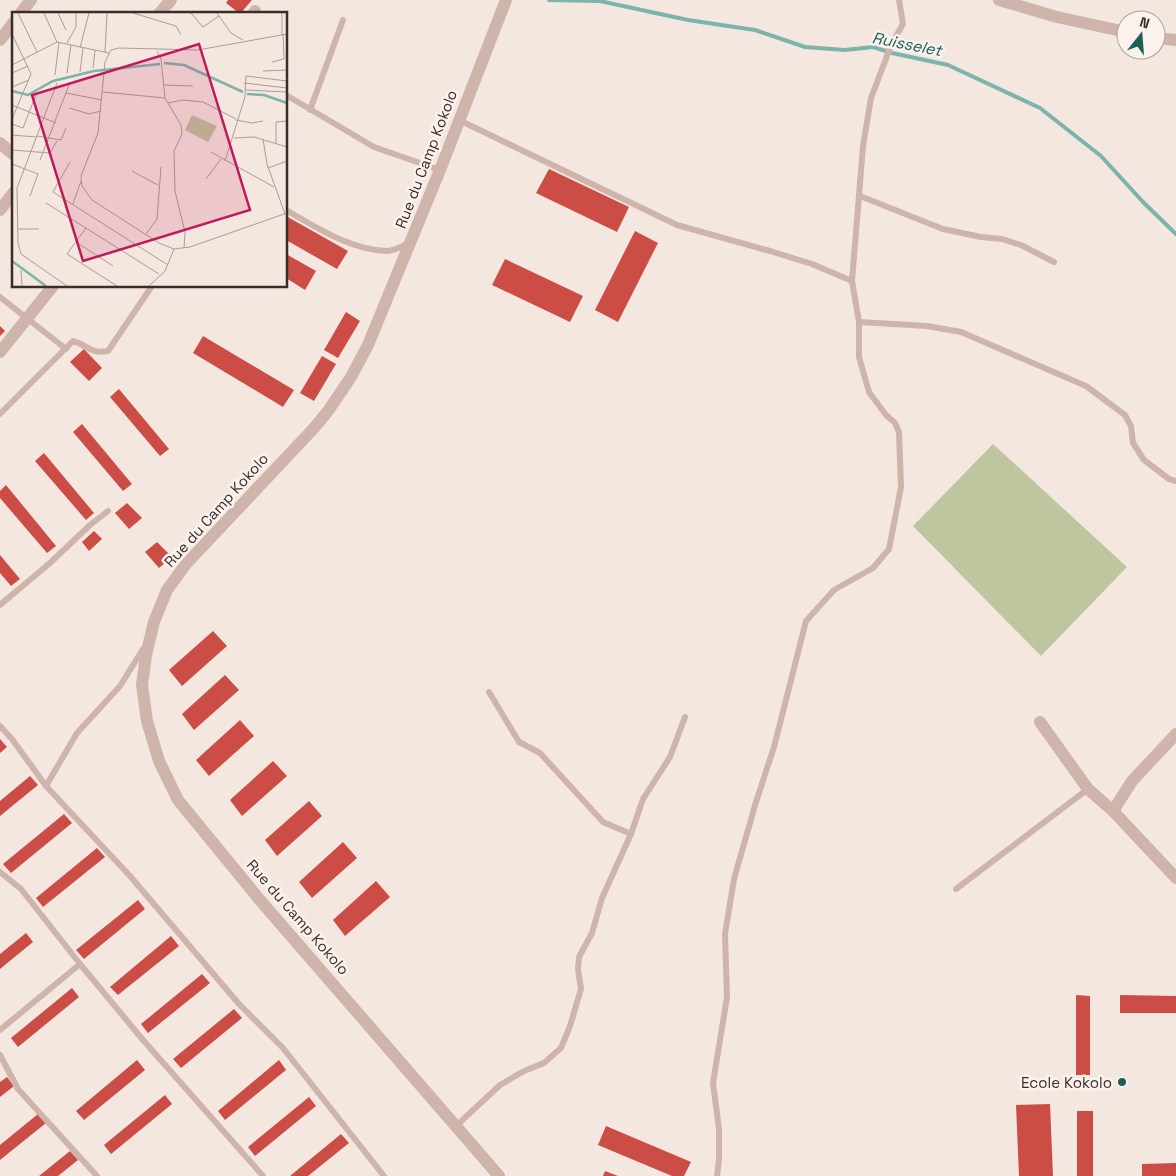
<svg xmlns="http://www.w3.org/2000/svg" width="1176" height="1176" viewBox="0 0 1176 1176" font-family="'Space Grotesk',sans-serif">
	<rect width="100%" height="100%" fill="#f4e7df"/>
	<!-- green -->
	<polygon fill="#bfc59e" points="993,444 1127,567 1041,656 913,526"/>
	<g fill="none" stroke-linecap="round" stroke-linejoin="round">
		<!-- stream -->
		<polyline stroke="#7cb3ab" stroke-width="4" points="549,0 600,1 688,20 755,30 805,47 845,50 873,47 892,53 948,65 1040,108 1101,156 1143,202 1176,234"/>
	</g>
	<!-- building -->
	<g fill="#cc4d46">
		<polygon points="228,0 252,0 240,14 226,3"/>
		<polygon points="549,169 629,207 617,232 536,193"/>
		<polygon points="286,216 348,251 337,269 286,240"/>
		<polygon points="635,231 658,243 618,322 595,310"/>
		<polygon points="286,254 316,271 305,290 286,278"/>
		<polygon points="505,259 583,296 570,322 492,285"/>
		<polygon points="346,312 360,321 338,358 324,350"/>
		<polygon points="0,326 5,331 0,336"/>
		<polygon points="203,336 294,390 283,407 193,353"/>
		<polygon points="84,349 102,368 89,381 70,362"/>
		<polygon points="322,356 336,364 314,401 300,393"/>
		<polygon points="119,389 169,449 160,456 110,397"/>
		<polygon points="82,424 132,484 123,491 73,432"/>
		<polygon points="44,453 94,513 86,520 35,461"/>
		<polygon points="6,485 56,546 47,553 0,498 0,491"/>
		<polygon points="127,503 142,518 129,529 115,513"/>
		<polygon points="94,531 102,539 89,551 82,542"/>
		<polygon points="157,542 172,557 159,568 145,552"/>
		<polygon points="0,555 20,579 11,586 0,573"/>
		<polygon points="213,631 227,646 182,686 169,670"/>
		<polygon points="225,675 239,690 194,730 182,714"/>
		<polygon points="240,720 254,736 209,776 196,760"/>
		<polygon points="0,739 7,747 0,753"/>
		<polygon points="273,761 287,776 242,816 230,800"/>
		<polygon points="30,776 38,785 0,816 0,801"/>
		<polygon points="309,801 322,816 277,856 265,840"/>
		<polygon points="64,814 72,823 11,873 3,864"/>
		<polygon points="343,842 357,858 312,898 299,882"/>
		<polygon points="97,848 105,857 43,907 36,898"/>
		<polygon points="376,881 390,897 345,936 333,920"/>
		<polygon points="138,900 145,909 84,959 76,950"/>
		<polygon points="26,933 33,942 0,969 0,954"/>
		<polygon points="171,936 179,946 118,995 110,987"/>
		<polygon points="202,974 210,983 148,1033 141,1024"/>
		<polygon points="72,988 79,997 18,1047 11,1038"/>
		<polygon points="1076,995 1090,996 1090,1075 1076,1075"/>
		<polygon points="1120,995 1176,996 1176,1013 1120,1013"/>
		<polygon points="234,1009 242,1018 181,1068 173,1059"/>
		<polygon points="137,1060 145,1070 84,1120 76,1111"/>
		<polygon points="279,1060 286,1070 225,1120 218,1111"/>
		<polygon points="7,1077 14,1086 0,1097 0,1082"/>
		<polygon points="165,1095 172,1104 111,1154 104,1145"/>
		<polygon points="309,1097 316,1106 255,1156 248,1147"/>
		<polygon points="1050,1104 1053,1176 1019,1176 1016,1105"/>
		<rect x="1077" y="1111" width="16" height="65"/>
		<polygon points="38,1114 46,1123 0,1160 0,1145"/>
		<polygon points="606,1126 691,1162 684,1176 672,1176 598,1145"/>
		<polygon points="341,1134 349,1143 308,1176 290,1176"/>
		<polygon points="70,1151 78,1160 58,1176 39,1176"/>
		<polygon points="1176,1163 1176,1176 1142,1176 1142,1164"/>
		<polygon points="605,1171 618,1176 603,1176"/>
	</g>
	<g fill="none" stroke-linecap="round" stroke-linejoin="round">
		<!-- service -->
		<g stroke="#ceb4aa" stroke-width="6">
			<polyline points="286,95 374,147 440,170"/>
			<polyline points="310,110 343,20"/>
			<polyline points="459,120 677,225 770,251 812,264 852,281"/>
			<polyline points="860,196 943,229 981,237 1002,239 1021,245 1054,262"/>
			<path d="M286 210C317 228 351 250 387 251 394 251 403 246 409 243"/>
			<polyline points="0,297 66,349"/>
			<polyline points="859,322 927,326 961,332 1086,386 1125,415 1131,426 1133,443 1144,460 1169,479 1176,481"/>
			<path d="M0 414 73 341C90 346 89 354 108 351L152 286"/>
			<polyline points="0,605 50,563 90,525 108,511"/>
			<polyline points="489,692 519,742 540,753 603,822 631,834"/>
			<polyline points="0,726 12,739 46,786 130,876 239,1004 283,1048 384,1176"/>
			<polyline points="46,786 77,733 120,686 143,649"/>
			<polyline points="0,872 21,889 80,964 143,1040 263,1176"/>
			<polyline points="956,889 1088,789"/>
			<polyline points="0,1030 80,964"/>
			<polyline points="0,1055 18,1089 97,1176"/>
			<polyline points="456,1126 500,1085 524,1071 544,1063 561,1048 570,1026 581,989 578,969 579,957 592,933 602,898 631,834 643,799 670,757 685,717"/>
			<polyline points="717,1176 719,1159 719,1129 713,1083 727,997 725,934 734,879 756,802 774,747 806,621 834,590 873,568 889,549 901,487 899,432 895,423 886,415 869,392 859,357 859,322 852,281 863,146 871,98 892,43 903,24 899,0"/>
		</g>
		<!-- minor -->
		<g stroke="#ceb4aa" stroke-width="12">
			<polyline points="999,0 1057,17 1126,32"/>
			<polyline points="20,14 31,0"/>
			<polyline points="159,14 171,0"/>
			<polyline points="253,14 255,11"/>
			<polyline points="1156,38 1176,40"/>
			<polyline points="0,40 14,22"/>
			<polyline points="0,143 14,155"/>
			<polyline points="0,210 14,192"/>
			<polyline points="0,352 53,286"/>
			<polyline points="1040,722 1088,789 1113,811 1176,878"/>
			<polyline points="1113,811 1132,781 1176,734"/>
			<polyline points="499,1176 259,899 178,800 159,761 147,721 142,685 146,655 154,622 167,590 186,564 314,428 328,411 351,377 368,345 440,170 506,0"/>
		</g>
	</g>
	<!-- markers -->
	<circle fill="#1d5f57" stroke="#fbf2ed" stroke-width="2" cx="1122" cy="1082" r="5"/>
	<g text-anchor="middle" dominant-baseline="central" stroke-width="5" stroke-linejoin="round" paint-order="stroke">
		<!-- street labels -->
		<g font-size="15" fill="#3b2c2a" stroke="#fbf2ed">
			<text transform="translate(426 159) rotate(-69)">Rue du Camp Kokolo</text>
			<text transform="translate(216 510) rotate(-48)">Rue du Camp Kokolo</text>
			<text transform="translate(298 917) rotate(49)">Rue du Camp Kokolo</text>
		</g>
		<!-- poi labels -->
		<g font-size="15" fill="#3b2c2a" stroke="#fbf2ed" text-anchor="end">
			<text x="1112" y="1082">Ecole Kokolo</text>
		</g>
		<!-- water labels -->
		<g font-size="16" font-style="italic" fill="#1d5f57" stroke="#fbf2ed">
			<text transform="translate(907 44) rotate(11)">Ruisselet</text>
		</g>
	</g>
	<!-- overview -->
	<g transform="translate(12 12)">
		<rect width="275" height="275" fill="#f4e7df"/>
		<path d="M180 103 205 114 196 130 173 118Z" fill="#bfc59e"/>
		<path fill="none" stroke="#7cb3ab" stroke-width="2.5" d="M152 51 172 53 231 80M0 79 16 83 41 69 82 59 148 52M235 82 252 83 275 91M0 249 34 274"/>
		<path fill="none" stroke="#aa9c97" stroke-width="1" d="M6 1 25 40M32 1 45 30M46 1 54 18M121 1 164 14 169 23M179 1 191 15 207 4 205 1M270 1V23M207 4 219 21 231 28M0 22 19 62 0 107M275 22 186 38 107 36 99 38 93 50 86 121 69 164 70 174 80 188 147 231 162 237 178 235 275 201M55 31 64 15V1M68 36 77 1M145 39 149 47 153 86 169 113 170 122 162 139 163 179 173 220 172 236M93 40 95 1M260 50 272 47 271 22M0 53 45 30 97 41M81 56 83 38M251 59 275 58M68 60 71 36M0 61 16 54M55 61 59 33M43 63 47 30M45 71 5 176 6 231 9 242 55 274M232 71 275 76M151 73 181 74M0 75 17 68M233 78 275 80M91 80 153 86M54 81 90 88M156 91 171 88 191 90 224 107M0 93 44 111M57 96 77 102 89 99M224 108 240 111 251 109M0 112 11 116 25 80M0 123 24 125M25 124 49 128 54 116M222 126 242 125 275 135M251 127 255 152 273 202M264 131V110L275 109M0 138 38 141 45 129M199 140 262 175M28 148 57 73M213 149 233 85 234 64 275 69M58 150 41 180 156 253M0 152 26 162 18 184M256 156 275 149M120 159 146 173M194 167 209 147M34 191 147 262M61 192 69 169M74 216 55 242 105 274M6 217H27M134 222 145 207 149 155M64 230 101 254M9 258 10 274M137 274 153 259 162 237"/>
		<path fill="#c2185b" fill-opacity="0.15" stroke="#c2185b" stroke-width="2.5" d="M187 32 238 198 71 249 20 83Z"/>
		<rect width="275" height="275" fill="none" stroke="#3b2c2a" stroke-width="2.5"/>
	</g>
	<!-- north arrow -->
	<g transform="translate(1141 35) rotate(17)"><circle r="24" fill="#fbf2ed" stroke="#aea39f"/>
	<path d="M0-4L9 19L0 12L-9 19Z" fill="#1d5f57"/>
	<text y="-8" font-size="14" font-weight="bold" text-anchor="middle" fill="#3b2c2a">N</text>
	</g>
</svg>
